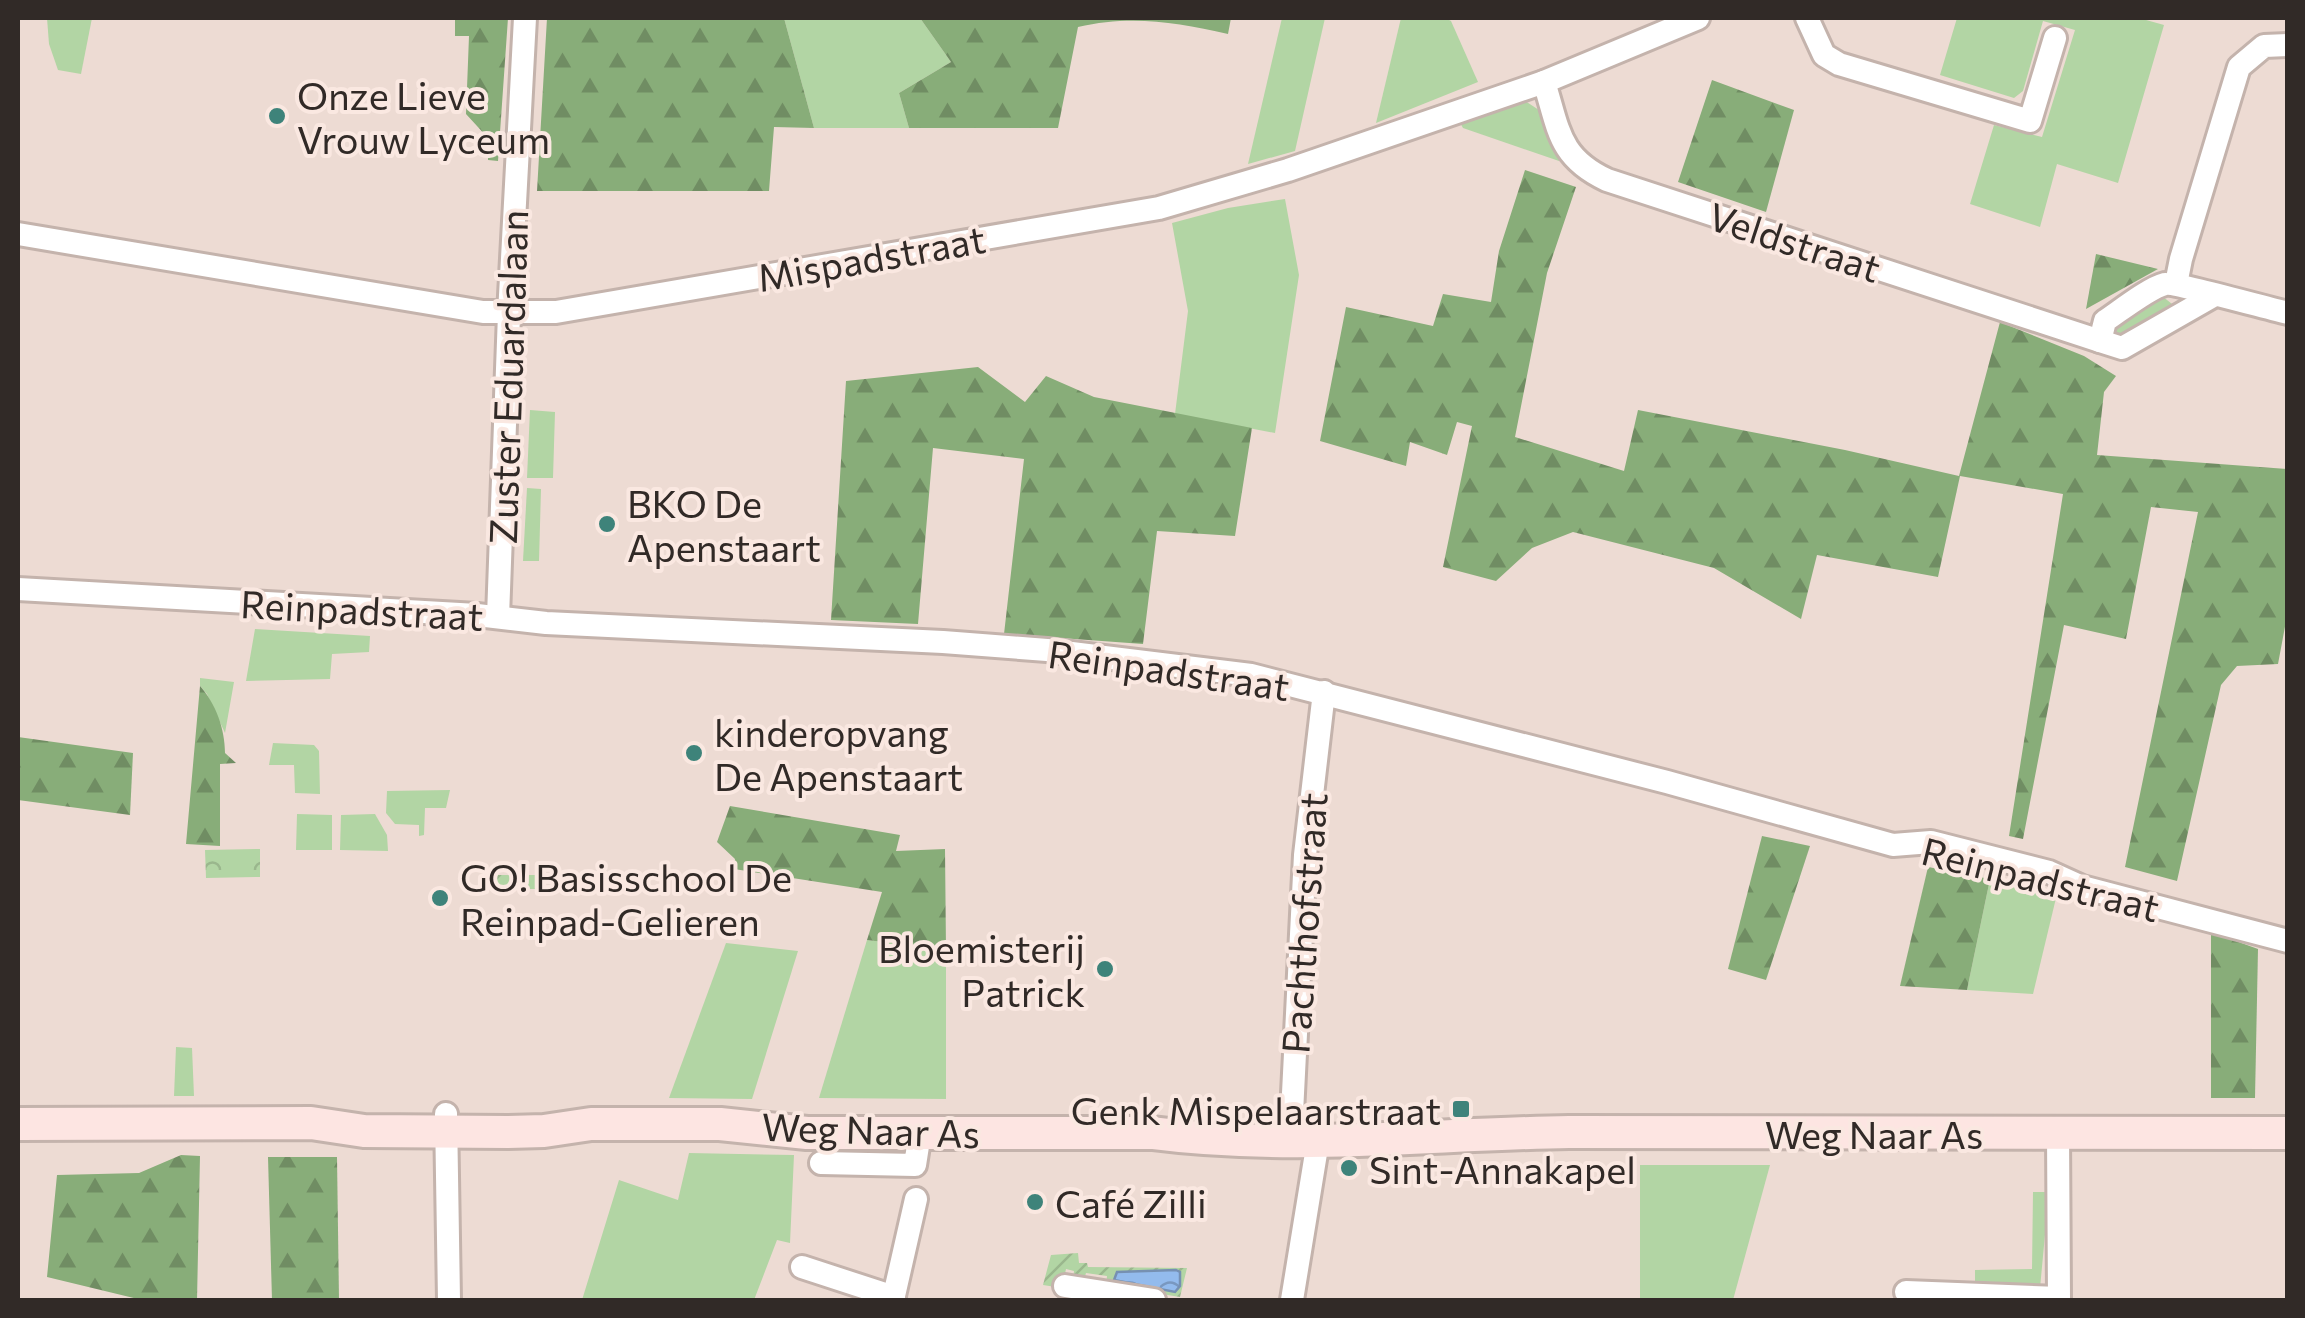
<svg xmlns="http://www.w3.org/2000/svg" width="2305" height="1318" viewBox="0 0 2305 1318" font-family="Commissioner,sans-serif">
	<defs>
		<pattern id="forest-firs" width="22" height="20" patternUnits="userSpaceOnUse" patternTransform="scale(2.5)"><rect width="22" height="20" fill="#88ad79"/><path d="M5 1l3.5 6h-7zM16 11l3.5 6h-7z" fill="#708d63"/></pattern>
		<pattern id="park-crowns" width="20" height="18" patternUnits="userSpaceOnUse" patternTransform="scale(2.5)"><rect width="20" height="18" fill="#b2d5a4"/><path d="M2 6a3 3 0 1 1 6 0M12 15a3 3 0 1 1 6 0" fill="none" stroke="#9ab78d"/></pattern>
		<pattern id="garden-furrows" width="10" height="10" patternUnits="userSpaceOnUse" patternTransform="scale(2.5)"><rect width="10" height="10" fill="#b2d5a4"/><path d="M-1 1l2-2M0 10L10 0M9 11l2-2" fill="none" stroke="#9ab78d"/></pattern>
		<pattern id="water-waves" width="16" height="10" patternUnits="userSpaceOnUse" patternTransform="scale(2.5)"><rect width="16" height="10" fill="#93bbed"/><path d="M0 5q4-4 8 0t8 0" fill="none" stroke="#7998c0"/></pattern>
	</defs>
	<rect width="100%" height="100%" fill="#eddbd3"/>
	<!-- grass -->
	<g fill="#b2d5a4">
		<polygon points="47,18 92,18 81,74 58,70 49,44"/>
		<polygon points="784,18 920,18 951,62 899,93 909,128 814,128"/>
		<polygon points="1282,18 1325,18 1295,151 1248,164"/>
		<polygon points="1401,18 1445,18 1451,21 1478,82 1376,123"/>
		<polygon points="1957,18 2139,18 2164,25 2118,183 2057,164 2040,227 1970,204 1994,125 2042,137 2075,30 2043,21 2023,91 2014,98 1940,75"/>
		<polygon points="1522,99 1542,112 1561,158 1559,161 1463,128 1459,121"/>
		<polygon points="1285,199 1299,275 1275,433 1175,414 1188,311 1172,223 1228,208"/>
		<polygon points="2162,296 2172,304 2171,311 2123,340 2112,332 2115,322"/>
		<polygon points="530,410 555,412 553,478 527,478"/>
		<polygon points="527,488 541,489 539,561 523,561"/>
		<polygon points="255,629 370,636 369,652 332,654 330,679 246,681"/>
		<polygon points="200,678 234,682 225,733 207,694 200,686"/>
		<polygon points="273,743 314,745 319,751 320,794 295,793 294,765 269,765"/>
		<polygon points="450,790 446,808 425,808 424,835 419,836 419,825 395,824 386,813 387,791"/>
		<polygon points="297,814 332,815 332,850 296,850"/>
		<polygon points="375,814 387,835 388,851 340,850 341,815"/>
		<polygon points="1990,879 2056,898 2033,994 1967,990"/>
		<polygon points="867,940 946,950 946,1099 819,1098"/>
		<polygon points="726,943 798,951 752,1099 669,1098"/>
		<polygon points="176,1047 192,1048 194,1096 174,1096"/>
		<polygon points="689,1153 794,1155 790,1243 777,1240 754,1300 582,1300 619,1180 678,1200"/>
		<polygon points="1640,1165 1770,1165 1733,1300 1640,1300"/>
		<polygon points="2033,1192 2049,1192 2040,1288 1975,1281 1975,1270 2032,1269"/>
	</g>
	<!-- forest -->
	<g fill="url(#forest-firs)">
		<polygon points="446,18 508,18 498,161 488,160 488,138 466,114 469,36 455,36 455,18"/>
		<polygon points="547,18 784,18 814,128 774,127 769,191 537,191"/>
		<path d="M920 18H1231L1228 34C1176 22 1130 15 1078 27L1058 128H909L899 93 951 62Z"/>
		<polygon points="1712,80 1794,110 1766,212 1678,182"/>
		<polygon points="1525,170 1576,187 1547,273 1515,437 1624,471 1638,410 1845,450 1959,476 2000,322 2084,356 2116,376 2104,392 2097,455 2287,469 2287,616 2278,664 2237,666 2221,685 2177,881 2125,867 2198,512 2151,507 2126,639 2064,625 2023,839 2009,836 2063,494 1960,476 1938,577 1817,555 1801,619 1714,568 1573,532 1532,548 1496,581 1443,567 1472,426 1457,422 1447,455 1410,442 1406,466 1320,441 1346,307 1433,326 1443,294 1491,302 1499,251"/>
		<polygon points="2096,254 2158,269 2086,309"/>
		<polygon points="978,367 1025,402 1046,376 1094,397 1252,428 1235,536 1157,531 1143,644 1004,634 1024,459 933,448 918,624 831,620 846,381"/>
		<path d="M200 686C216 704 225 729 225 753L236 763 220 764V846L186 844Z"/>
		<polygon points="18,737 133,753 130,815 18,800"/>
		<polygon points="730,806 900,835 896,851 945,849 946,950 867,940 882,892 734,869 735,859 717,842"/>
		<polygon points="1762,836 1810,846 1766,980 1728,969"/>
		<polygon points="1928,867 1990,879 1967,990 1900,986"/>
		<polygon points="2211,932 2258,949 2255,1098 2211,1098"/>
		<polygon points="181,1155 200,1156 197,1300 142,1300 47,1277 57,1175 139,1173"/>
		<polygon points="268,1157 337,1157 339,1300 272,1300"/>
	</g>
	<!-- park -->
	<polygon fill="url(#park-crowns)" points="260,849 260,877 206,878 205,850"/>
	<!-- garden -->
	<g fill="url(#garden-furrows)">
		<polygon points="484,875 539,875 539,889 483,889"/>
		<polygon points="1078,1253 1079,1263 1087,1263 1088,1267 1187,1268 1180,1297 1106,1285 1107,1276 1086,1273 1084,1280 1073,1279 1074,1271 1066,1269 1062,1288 1043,1285 1051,1255"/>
	</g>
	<!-- water -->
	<polygon fill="url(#water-waves)" stroke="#7690b2" stroke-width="2.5" points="1176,1270 1180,1272 1180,1286 1175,1292 1114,1280 1117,1272"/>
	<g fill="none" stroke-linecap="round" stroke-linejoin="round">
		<!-- minor casing -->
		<g stroke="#c4b3ac" stroke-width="28">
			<g id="minor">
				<polyline points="1807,18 1824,55 1839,64 2030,121 2055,38"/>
				<path d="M1544 82C1559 129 1558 157 1607 180L2100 341 2122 348 2213 296"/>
				<polyline points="18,234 483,312 556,312 1159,208 1288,170 1544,82 1698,18"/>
				<polyline points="2176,284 2181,259 2239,67 2264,46 2288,45"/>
				<path d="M2100 341 2105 321C2120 311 2149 288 2165 284 2174 282 2270 309 2288 313"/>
				<polyline points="18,589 477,615 546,623 943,642 1047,650 1251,675 1667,782 1893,845 1931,842 2049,872 2082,887 2288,941"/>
				<polyline points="498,617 509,314 525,18"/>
				<polyline points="446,1114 449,1300"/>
				<polyline points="821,1163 915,1165 920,1133"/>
				<polyline points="802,1267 894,1297"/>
				<polyline points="1065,1286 1154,1300"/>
				<polyline points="1906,1292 2059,1298 2058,1133"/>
				<polyline points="893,1300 916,1199"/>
				<polyline points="1292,1300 1318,1141 1292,1123 1292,1113 1305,855 1324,692"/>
			</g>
		</g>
		<!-- secondary casing -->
		<g stroke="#c4b3ac" stroke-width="38">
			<path id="secondary" d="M18 1124 311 1123 364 1131 508 1132 544 1131 591 1124H720L807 1133H1152C1290 1151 1430 1134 1569 1132L2288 1133"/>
		</g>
		<!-- minor -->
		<use href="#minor" stroke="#fff" stroke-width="22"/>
		<!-- secondary -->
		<use href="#secondary" stroke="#fde5e2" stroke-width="32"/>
	</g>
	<!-- markers -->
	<g fill="#3e837a" stroke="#fae8e1" stroke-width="4">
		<circle cx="277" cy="116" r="10"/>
		<circle cx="607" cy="524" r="10"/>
		<circle cx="694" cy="753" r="10"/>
		<circle cx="440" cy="898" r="10"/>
		<circle cx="1105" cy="969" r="10"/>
		<rect x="1451" y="1099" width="20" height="20" rx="5"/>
		<circle cx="1349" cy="1168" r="10"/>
		<circle cx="1035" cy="1202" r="10"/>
	</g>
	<g text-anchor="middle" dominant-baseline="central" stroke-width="8" stroke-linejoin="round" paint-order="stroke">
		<!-- poi labels -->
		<g font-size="38" fill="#312a27" stroke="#fae8e1" text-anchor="start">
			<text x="297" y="94">Onze Lieve<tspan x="297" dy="44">Vrouw Lyceum</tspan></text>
			<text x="627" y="502">BKO De<tspan x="627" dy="44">Apenstaart</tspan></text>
			<text x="714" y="731">kinderopvang<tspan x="714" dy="44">De Apenstaart</tspan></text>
			<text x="460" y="876">GO! Basisschool De<tspan x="460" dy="44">Reinpad-Gelieren</tspan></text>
			<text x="1085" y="947" text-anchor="end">Bloemisterij<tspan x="1085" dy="44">Patrick</tspan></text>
			<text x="1441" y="1109" text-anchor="end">Genk Mispelaarstraat</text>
			<text x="1369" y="1168">Sint-Annakapel</text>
			<text x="1055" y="1202">Café Zilli</text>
		</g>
		<!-- street labels -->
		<g font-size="38" fill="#312a27" stroke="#fae8e1">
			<text transform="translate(1795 241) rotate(18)">Veldstraat</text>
			<text transform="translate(871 257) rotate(-10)">Mispadstraat</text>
			<text transform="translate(507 377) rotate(-88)">Zuster Eduardalaan</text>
			<text transform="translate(362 609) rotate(3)">Reinpadstraat</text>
			<text transform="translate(1169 669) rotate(8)">Reinpadstraat</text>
			<text transform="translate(2041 878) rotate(14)">Reinpadstraat</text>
			<text transform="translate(1303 923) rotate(-86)">Pachthofstraat</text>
			<text transform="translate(871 1129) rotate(2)">Weg Naar As</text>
			<text x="1874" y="1133">Weg Naar As</text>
		</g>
	</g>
	<!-- border -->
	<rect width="2305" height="1318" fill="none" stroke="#312a27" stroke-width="40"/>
</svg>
